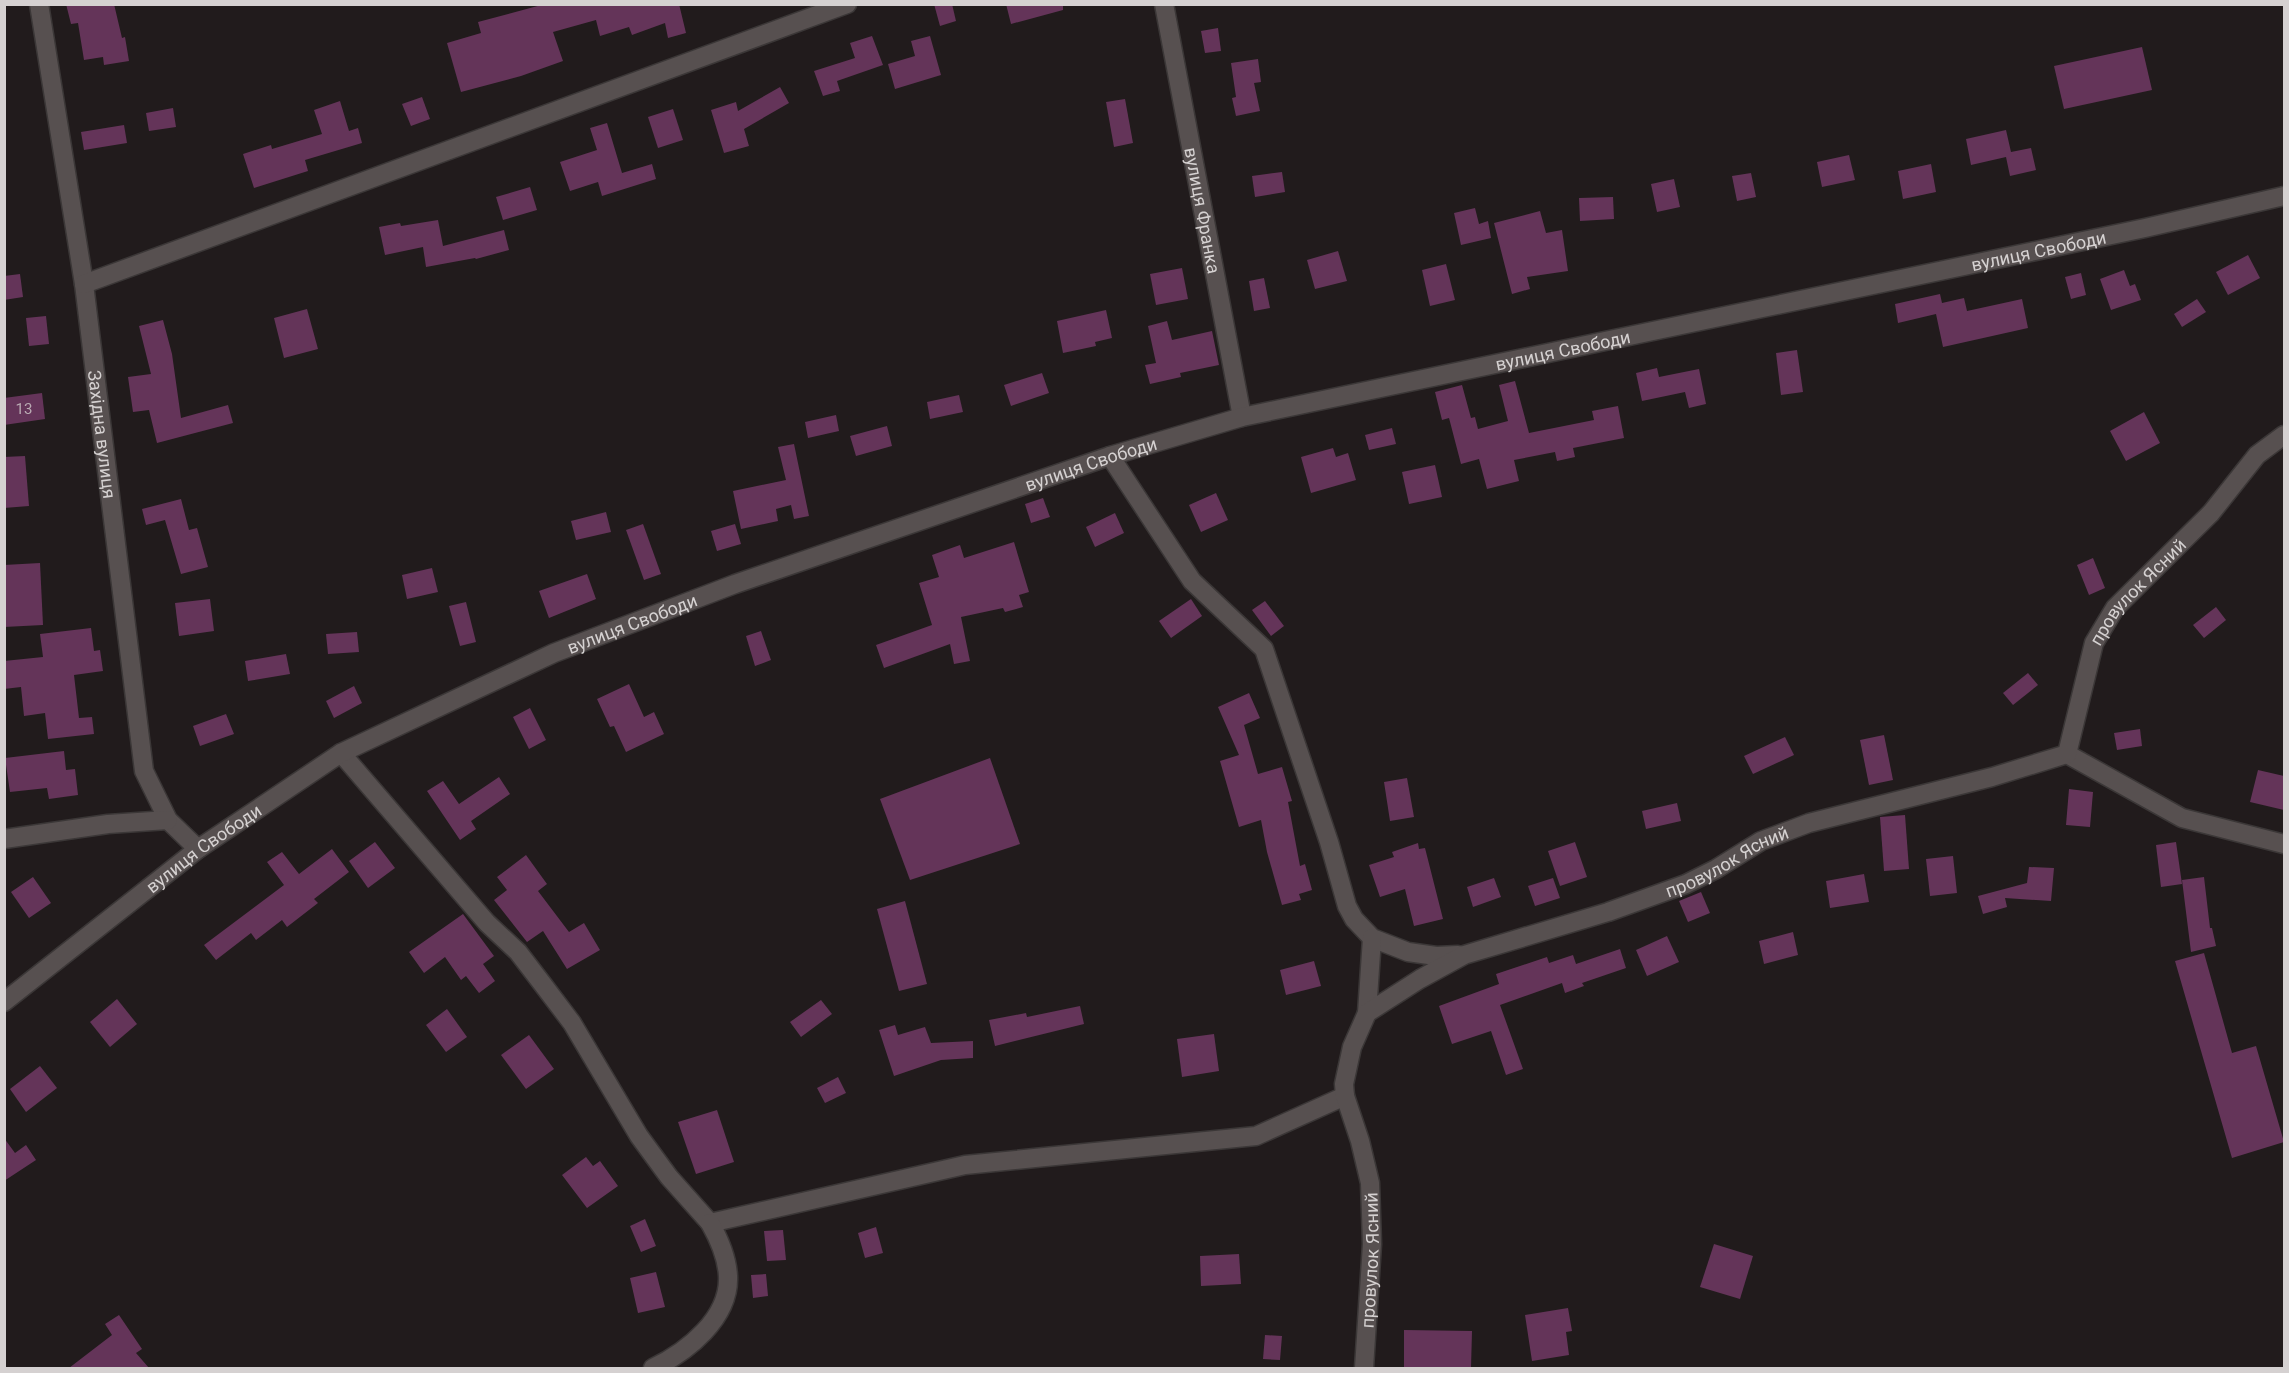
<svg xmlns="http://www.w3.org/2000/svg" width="2289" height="1373" viewBox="0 0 2289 1373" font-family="Roboto,sans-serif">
	<rect width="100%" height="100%" fill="#211b1c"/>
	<!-- building -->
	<g fill="#643459">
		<polygon points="66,4 114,4 122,38 125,37 129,61 104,65 103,57 84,60 78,23 71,24"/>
		<polygon points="545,4 679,4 686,33 668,38 665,23 632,35 629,27 600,36 596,20 553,32 563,61 521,76 461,92 447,43 481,33 478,22"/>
		<polygon points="934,4 952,4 956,21 940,26"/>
		<polygon points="1006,4 1063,4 1063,10 1011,24"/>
		<polygon points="1218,28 1221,51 1205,53 1201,31"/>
		<polygon points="872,36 883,65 837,81 840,91 823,96 814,71 855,58 850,43"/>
		<polygon points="930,36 941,75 895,89 888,64 915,56 911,41"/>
		<polygon points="2142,47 2152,90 2064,109 2054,66"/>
		<polygon points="1258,59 1261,82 1254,83 1260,111 1236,116 1232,98 1236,97 1231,63"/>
		<polygon points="780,87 789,103 744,129 749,146 724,153 711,110 736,102 738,111"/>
		<polygon points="422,97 430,119 411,126 402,104"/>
		<polygon points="1125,99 1133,143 1114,147 1106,102"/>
		<polygon points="340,101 349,131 358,128 362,143 305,160 308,171 254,188 243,154 271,145 272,149 322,134 314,110"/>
		<polygon points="173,108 176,127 149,131 146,113"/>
		<polygon points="673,109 683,140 658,148 648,117"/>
		<polygon points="607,123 622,173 652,164 656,179 602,196 598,182 570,191 560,162 597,150 590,128"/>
		<polygon points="124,125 127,143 84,150 81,132"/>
		<polygon points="2006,130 2011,152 2031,148 2036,170 2010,176 2006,157 1971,165 1966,139"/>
		<polygon points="1849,155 1855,180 1822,187 1817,162"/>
		<polygon points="1931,164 1936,192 1903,199 1898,171"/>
		<polygon points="1282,172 1285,192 1255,197 1252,176"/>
		<polygon points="1751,173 1756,197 1737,201 1732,176"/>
		<polygon points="1674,179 1680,207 1657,212 1651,184"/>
		<polygon points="530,187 537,210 503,220 496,197"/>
		<polygon points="1613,197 1614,219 1580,221 1579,198"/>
		<polygon points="1475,208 1479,224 1488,221 1491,238 1461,245 1454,213"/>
		<polygon points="1540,211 1546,233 1562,230 1568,271 1527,277 1530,289 1512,294 1494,223"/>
		<polygon points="438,220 443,246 504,230 509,250 476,259 475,258 426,267 423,247 385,255 379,227 400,223 401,226"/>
		<polygon points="1338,251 1347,281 1315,289 1307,260"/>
		<polygon points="2248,255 2260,278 2228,295 2216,272"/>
		<polygon points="1446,264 1455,300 1430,306 1422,270"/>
		<polygon points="1182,268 1188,299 1156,305 1150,274"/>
		<polygon points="2124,270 2130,286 2135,284 2141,300 2111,310 2100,279"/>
		<polygon points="2081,273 2086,295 2071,299 2065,277"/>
		<polygon points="20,274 23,297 4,300 4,276"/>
		<polygon points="1264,278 1270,308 1254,311 1249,281"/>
		<polygon points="1940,294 1942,303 1964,298 1967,311 2022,299 2028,328 1943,347 1936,314 1898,323 1895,304"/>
		<polygon points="2197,299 2206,312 2182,327 2174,314"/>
		<polygon points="307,309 318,349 284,358 274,318"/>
		<polygon points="1106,310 1112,338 1095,342 1096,346 1063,353 1057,321"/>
		<polygon points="46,316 49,344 29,346 26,318"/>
		<polygon points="163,320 172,354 181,418 228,405 233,423 157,443 149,410 133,412 128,377 151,374 139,326"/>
		<polygon points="1167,321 1172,340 1212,331 1219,365 1180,373 1181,377 1150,384 1145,365 1156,363 1148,326"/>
		<polygon points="1797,350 1803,392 1781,395 1776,353"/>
		<polygon points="1657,368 1659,377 1699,369 1706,404 1689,408 1685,392 1642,401 1636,373"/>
		<polygon points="1042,373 1049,393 1011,406 1004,385"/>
		<polygon points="1515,381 1529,433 1594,420 1592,411 1618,406 1624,438 1573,448 1575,457 1557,461 1555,452 1514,460 1519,481 1487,489 1479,459 1461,464 1449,418 1442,420 1435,392 1462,385 1471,418 1475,417 1478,429 1508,421 1499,385"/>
		<polygon points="42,393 45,419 4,425 4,398"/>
		<polygon points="959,395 963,412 930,419 927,402"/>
		<polygon points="2144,412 2160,443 2126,461 2110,431"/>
		<polygon points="836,415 839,431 808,438 805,422"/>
		<polygon points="887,426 892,446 856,456 850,436"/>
		<polygon points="1392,428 1396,444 1369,450 1365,435"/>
		<polygon points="794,444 809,516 794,519 791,505 776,509 778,521 741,529 733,491 786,480 778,447"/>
		<polygon points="1333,448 1336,457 1348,453 1356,480 1311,493 1301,457"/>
		<polygon points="25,456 29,506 4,508 4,457"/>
		<polygon points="1435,465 1442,497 1409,504 1402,472"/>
		<polygon points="1216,493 1228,520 1201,532 1189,505"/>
		<polygon points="1043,498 1050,517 1031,523 1025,504"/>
		<polygon points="181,499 189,530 197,528 208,567 181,574 165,520 146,525 142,509"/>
		<polygon points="606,512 611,532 576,540 571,521"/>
		<polygon points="1115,513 1124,533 1095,547 1086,527"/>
		<polygon points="643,524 661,574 644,580 626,530"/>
		<polygon points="735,524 741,544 717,551 711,531"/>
		<polygon points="1014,542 1029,592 1019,595 1023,607 1005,612 1003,608 961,617 970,661 954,664 950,644 884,668 876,645 932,625 919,583 939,577 932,555 960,545 964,558"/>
		<polygon points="2093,558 2105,588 2089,595 2077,565"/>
		<polygon points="40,563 43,625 4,627 4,565"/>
		<polygon points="432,568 438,592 407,599 402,575"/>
		<polygon points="587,574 596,599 549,618 539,591"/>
		<polygon points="210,599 214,631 179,636 175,603"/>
		<polygon points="1191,599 1202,616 1171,638 1159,621"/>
		<polygon points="1265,601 1284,626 1271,636 1252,610"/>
		<polygon points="466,602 476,642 460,646 449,606"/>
		<polygon points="2216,607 2226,620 2204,638 2193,625"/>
		<polygon points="91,628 94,651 100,650 103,671 74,675 79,718 92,717 94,734 48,739 45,713 24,716 21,687 4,689 4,661 43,657 40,634"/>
		<polygon points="761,631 771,660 755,666 746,636"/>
		<polygon points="357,632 359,652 328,654 326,634"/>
		<polygon points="286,654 290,674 248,681 245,661"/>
		<polygon points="2028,673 2038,685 2013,705 2003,693"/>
		<polygon points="629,684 644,717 654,712 664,734 626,752 614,726 610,727 597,699"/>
		<polygon points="354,686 362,703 334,718 326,701"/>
		<polygon points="1249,693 1260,718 1244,725 1258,774 1282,767 1292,801 1288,802 1300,866 1305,864 1312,890 1299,894 1301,900 1282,905 1267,852 1261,820 1239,827 1220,761 1239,755 1218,707"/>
		<polygon points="530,708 546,740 529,749 513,717"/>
		<polygon points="226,714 234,734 200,746 193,726"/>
		<polygon points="2140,729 2142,746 2117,750 2114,733"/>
		<polygon points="1884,735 1893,780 1869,785 1860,740"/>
		<polygon points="1785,737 1794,755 1753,774 1744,756"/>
		<polygon points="64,751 66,770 75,769 78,795 49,799 47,788 10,792 5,758"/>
		<polygon points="990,758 1020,844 910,880 880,799"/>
		<polygon points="2258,770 2284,776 2284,810 2250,802"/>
		<polygon points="499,777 510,794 471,821 476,829 460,840 427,791 443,781 459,804"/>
		<polygon points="1407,778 1414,817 1390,821 1384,782"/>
		<polygon points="2069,789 2093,792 2090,827 2066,825"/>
		<polygon points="1677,803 1681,821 1646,829 1642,811"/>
		<polygon points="1905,815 1909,869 1884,871 1880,817"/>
		<polygon points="375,842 395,868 368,888 349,861"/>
		<polygon points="1575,842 1587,877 1560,886 1548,851"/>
		<polygon points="2176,842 2182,884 2161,887 2156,845"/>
		<polygon points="1418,843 1419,849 1425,848 1443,919 1414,926 1405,889 1380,897 1369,865 1394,857 1392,852"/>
		<polygon points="332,849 349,872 314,899 318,903 287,927 282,920 256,940 251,933 216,960 204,945 284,885 267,862 282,852 299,874"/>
		<polygon points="526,855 547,884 538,891 569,932 584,923 600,950 567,969 543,931 527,942 494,900 507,890 497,877"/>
		<polygon points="1953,856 1957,893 1930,896 1926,859"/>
		<polygon points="2029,867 2054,868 2051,901 2005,898 2007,907 1983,914 1978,896 2027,883"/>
		<polygon points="1864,874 1869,902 1830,908 1826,881"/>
		<polygon points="33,877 51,903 29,918 11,892"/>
		<polygon points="2204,877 2210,928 2212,928 2216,946 2191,952 2182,880"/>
		<polygon points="1494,878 1501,897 1473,907 1467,887"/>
		<polygon points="1553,878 1560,898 1535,906 1528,886"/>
		<polygon points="1701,892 1710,913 1688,922 1679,901"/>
		<polygon points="905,901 927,984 899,991 877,909"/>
		<polygon points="463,914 494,956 483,964 495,981 479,993 466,976 461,980 445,957 424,973 409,952"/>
		<polygon points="1793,932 1798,955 1764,964 1759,941"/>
		<polygon points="1667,936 1679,962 1647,976 1636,950"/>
		<polygon points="1620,949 1626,968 1582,983 1584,986 1565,993 1562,983 1500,1005 1523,1069 1506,1075 1491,1031 1452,1044 1439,1006 1499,984 1496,974 1547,957 1549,963 1573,955 1576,964"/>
		<polygon points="2204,953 2232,1053 2256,1046 2284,1142 2232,1158 2175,961"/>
		<polygon points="1314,961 1321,986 1286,995 1280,970"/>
		<polygon points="117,999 137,1024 110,1047 90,1022"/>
		<polygon points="821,1000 832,1014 801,1037 790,1022"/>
		<polygon points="1080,1006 1084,1024 995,1046 989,1020 1026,1013 1027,1017"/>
		<polygon points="447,1009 467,1037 446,1052 426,1025"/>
		<polygon points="895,1025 898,1035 925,1027 931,1043 973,1041 973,1058 941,1060 894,1076 879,1030"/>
		<polygon points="1214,1034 1219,1071 1182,1077 1177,1039"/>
		<polygon points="529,1035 554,1069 526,1089 501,1055"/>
		<polygon points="40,1066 57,1088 26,1112 10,1089"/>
		<polygon points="838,1077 846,1093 825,1103 817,1088"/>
		<polygon points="717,1110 734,1162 696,1174 678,1122"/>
		<polygon points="4,1138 15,1153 26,1145 36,1160 4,1181"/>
		<polygon points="586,1157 593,1166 600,1161 618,1186 587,1208 562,1175"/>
		<polygon points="645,1219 656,1246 641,1252 630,1226"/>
		<polygon points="876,1227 883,1253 865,1258 858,1233"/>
		<polygon points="783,1230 786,1260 767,1261 764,1231"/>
		<polygon points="1714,1244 1753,1256 1740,1299 1700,1287"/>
		<polygon points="1239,1254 1241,1284 1201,1286 1200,1256"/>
		<polygon points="656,1272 665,1307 638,1313 630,1278"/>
		<polygon points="766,1274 768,1296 753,1298 751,1275"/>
		<polygon points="1568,1308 1572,1331 1566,1332 1569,1355 1532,1361 1525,1315"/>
		<polygon points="119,1315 142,1349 136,1353 149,1368 69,1368 112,1335 105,1324"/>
		<polygon points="1404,1330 1472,1331 1471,1368 1404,1368"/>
		<polygon points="1265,1335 1282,1336 1280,1360 1263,1359"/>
	</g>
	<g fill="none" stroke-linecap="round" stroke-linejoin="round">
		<!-- minor casing -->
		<g stroke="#3b3737" stroke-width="21">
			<g id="minor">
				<path id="s1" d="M39 4 84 284 144 771 168 820 198 849"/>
				<path id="s2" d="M1164 4 1242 417"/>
				<polyline points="84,284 847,4"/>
				<polyline points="1110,456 1192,581 1264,649 1329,842 1347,906 1354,919 1372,938 1408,952 1436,956 1458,955"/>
				<polyline points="341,753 487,923 518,952 544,986 572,1023 639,1136 669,1177 710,1223 965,1165 1256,1136 1345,1096"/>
				<polyline points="2067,754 2182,818 2284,844"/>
				<polyline points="4,839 108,824 168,820"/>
				<path id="s3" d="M4 1002 198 849 341 753 554 653 735 584 1110 456 1242 417 2145 228 2284 196"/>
				<polyline points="1367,1013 1372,938"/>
				<path d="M653 1368C687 1352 730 1318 728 1276 727 1257 719 1239 710 1223"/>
				<path id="s4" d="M1364 1368 1372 1244 1370 1183 1360 1141 1345 1096 1344 1084 1352 1047 1367 1013 1420 979 1464 955 1608 912 1686 884 1716 869 1761 841 1809 823 1992 777 2067 754 2094 643 2115 608 2211 513 2257 455 2284 435"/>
			</g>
		</g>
		<!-- minor -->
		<use href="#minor" stroke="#575050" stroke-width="18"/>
	</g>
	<g text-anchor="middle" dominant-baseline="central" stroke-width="6" stroke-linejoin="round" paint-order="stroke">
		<!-- number labels -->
		<g font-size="15" fill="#b9aab3">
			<text x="24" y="409">13</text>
		</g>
		<!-- street labels -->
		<g font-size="18" fill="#d5d1d1" stroke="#211b1c">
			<text stroke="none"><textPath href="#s2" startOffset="210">вулиця Франка</textPath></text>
			<text stroke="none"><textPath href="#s3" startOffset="2196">вулиця Свободи</textPath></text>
			<text stroke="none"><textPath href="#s3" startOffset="1710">вулиця Свободи</textPath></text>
			<text stroke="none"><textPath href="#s1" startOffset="435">Західна вулиця</textPath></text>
			<text stroke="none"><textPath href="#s3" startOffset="1224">вулиця Свободи</textPath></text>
			<text stroke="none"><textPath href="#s4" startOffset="1296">провулок Ясний</textPath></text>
			<text stroke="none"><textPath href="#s3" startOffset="738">вулиця Свободи</textPath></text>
			<text stroke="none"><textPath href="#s3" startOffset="252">вулиця Свободи</textPath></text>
			<text stroke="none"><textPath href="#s4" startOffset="756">провулок Ясний</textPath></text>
			<text stroke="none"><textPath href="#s4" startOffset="108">провулок Ясний</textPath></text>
		</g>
	</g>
	<!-- border -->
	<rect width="2289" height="1373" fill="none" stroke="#d5d1d1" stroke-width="12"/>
</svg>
